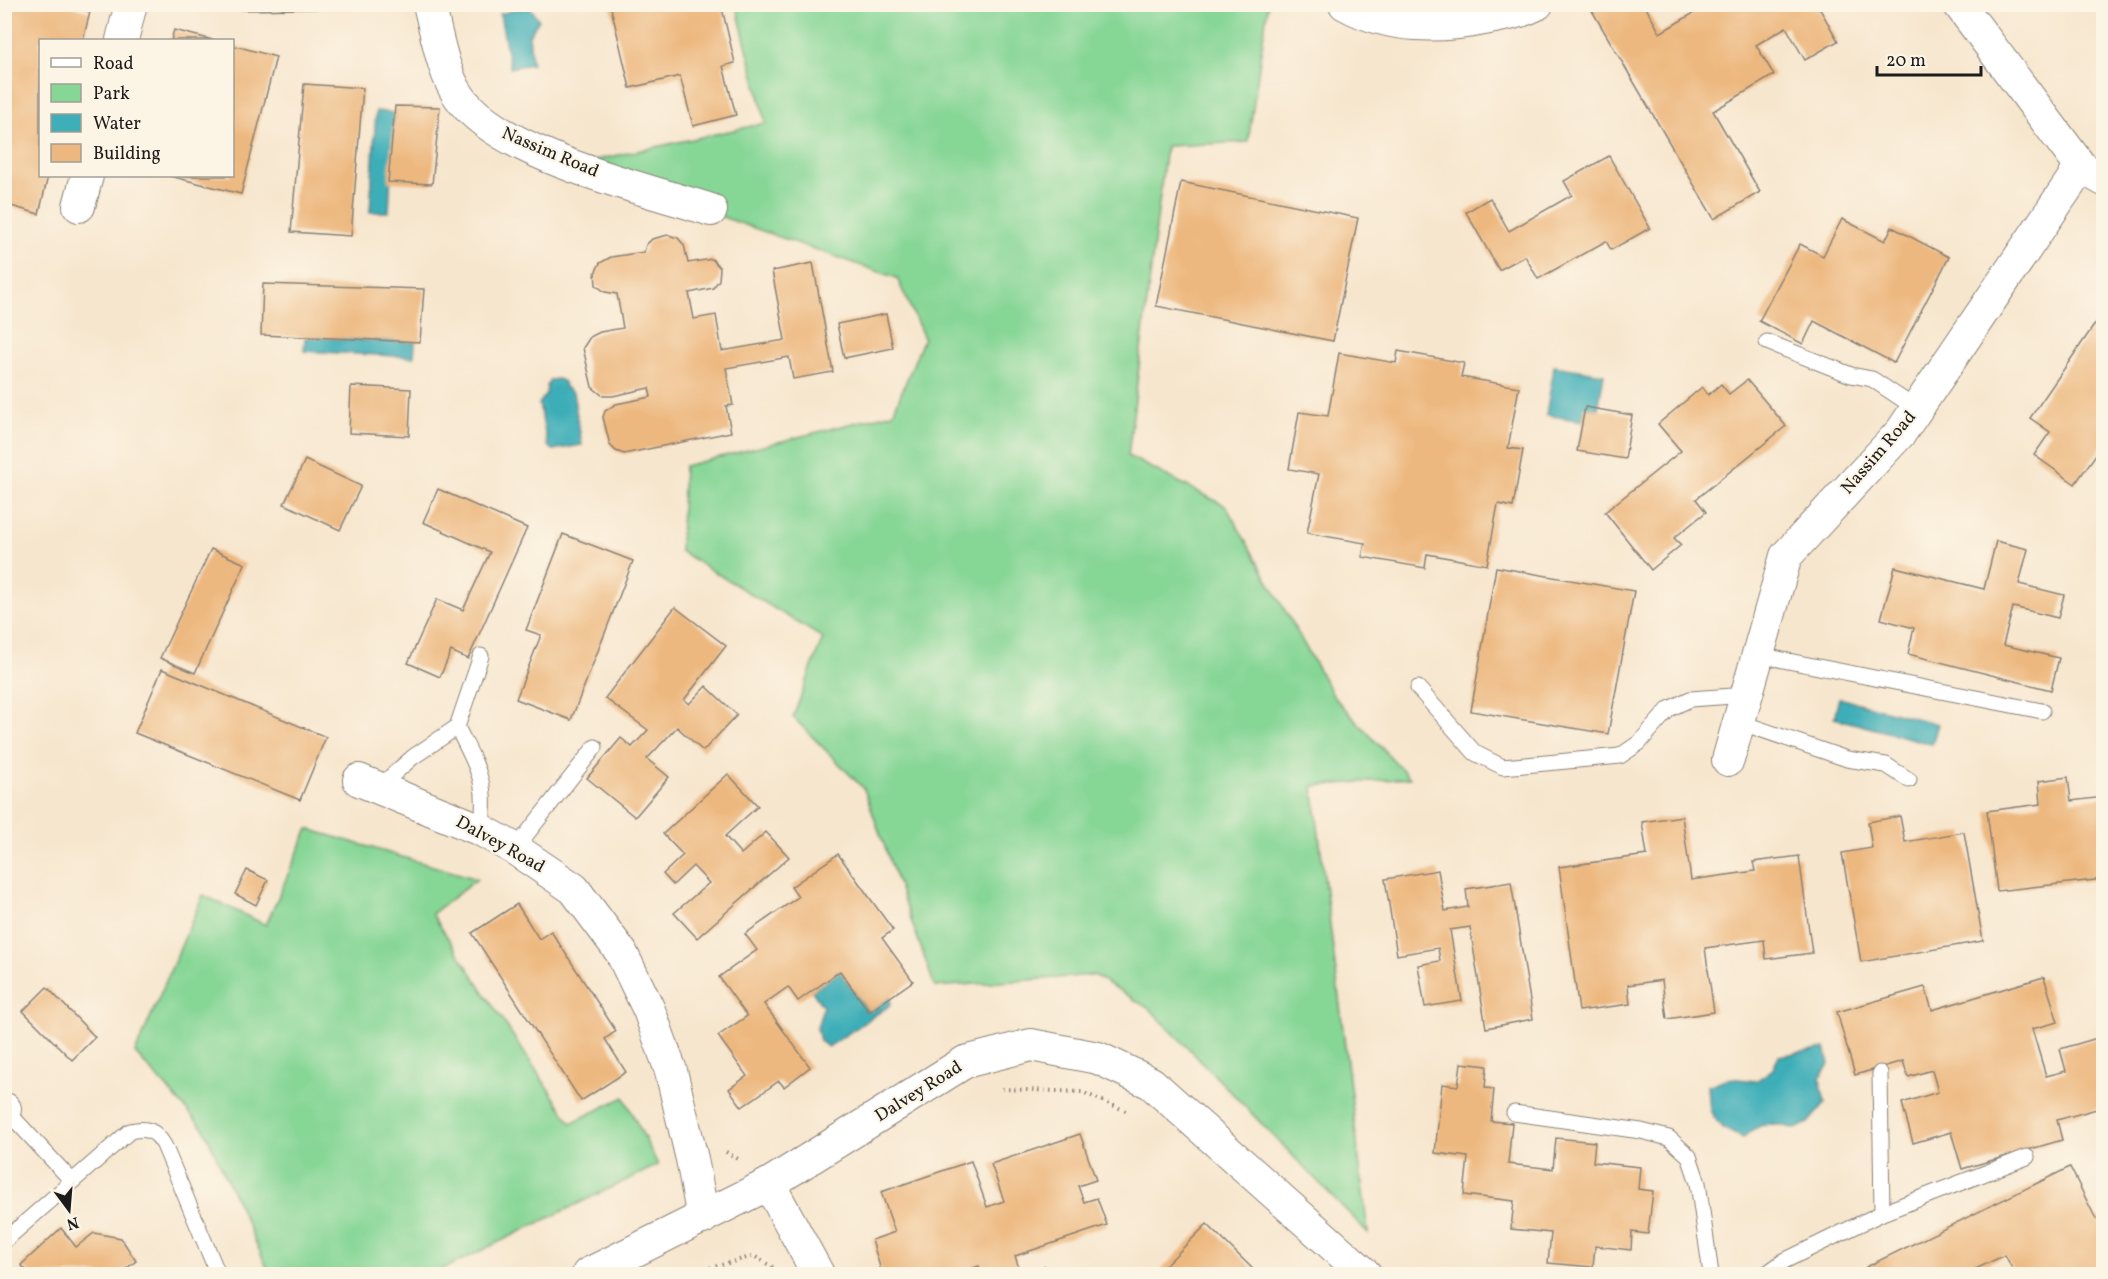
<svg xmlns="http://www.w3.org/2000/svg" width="2108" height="1279" viewBox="0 0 2108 1279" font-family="Vollkorn,serif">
	<rect width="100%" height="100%" fill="#fcf5e5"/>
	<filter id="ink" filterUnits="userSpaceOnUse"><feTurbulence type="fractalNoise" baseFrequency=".0167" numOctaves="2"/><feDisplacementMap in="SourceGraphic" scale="12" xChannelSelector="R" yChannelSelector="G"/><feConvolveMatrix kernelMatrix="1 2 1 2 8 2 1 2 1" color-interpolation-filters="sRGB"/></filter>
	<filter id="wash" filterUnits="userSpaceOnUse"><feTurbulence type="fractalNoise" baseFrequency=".008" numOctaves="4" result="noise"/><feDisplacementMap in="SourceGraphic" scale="24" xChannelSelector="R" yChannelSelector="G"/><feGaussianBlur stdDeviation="1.35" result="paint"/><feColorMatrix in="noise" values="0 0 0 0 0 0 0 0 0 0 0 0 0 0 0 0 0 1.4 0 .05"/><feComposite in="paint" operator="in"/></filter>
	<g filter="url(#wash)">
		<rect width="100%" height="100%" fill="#f7e6ce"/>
		<!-- green -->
		<g fill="#86d696" stroke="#517959" stroke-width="1.5">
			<polygon points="736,5 1268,5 1248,142 1166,146 1128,456 1226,506 1334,697 1410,778 1313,786 1368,1233 1150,1009 1094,975 935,987 864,789 793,717 823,638 680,551 684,466 893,413 924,338 897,278 573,165 766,123"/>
			<polygon points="308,829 477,879 432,914 571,1123 624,1097 658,1165 433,1274 270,1274 204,1129 135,1053 203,895 266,925"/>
		</g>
		<!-- water -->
		<g fill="#3eaeb8" stroke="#2d656a" stroke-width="1.5">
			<polygon points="529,6 539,20 529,35 532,64 510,68 500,14"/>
			<polygon points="376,111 394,113 389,212 370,212"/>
			<polygon points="305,337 415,342 414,357 304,351"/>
			<polygon points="1554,366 1604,374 1598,409 1585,408 1582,421 1546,415"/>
			<polygon points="558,379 564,382 565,387 573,393 582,445 553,450 548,446 539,404 546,394 547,385 550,380"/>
			<polygon points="1839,698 1938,724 1932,744 1834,718"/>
			<polygon points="840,971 868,1012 890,997 890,1005 828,1047 820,1041 817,1028 823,1007 812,991"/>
			<path d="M1825 1048 1829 1064 1820 1078 1825 1103 1808 1123 1796 1129C1772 1122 1762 1120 1743 1138L1722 1128 1710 1111 1708 1086 1728 1078 1756 1081 1773 1069 1779 1056Z"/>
		</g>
		<g id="blocks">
			<!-- building -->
			<g fill="#edb87f">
				<polygon points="4,4 64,4 90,12 83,40 40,40 40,176 48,176 39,214 4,204"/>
				<polygon points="242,4 359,4 359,8 242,10"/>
				<polygon points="626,4 721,4 735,63 723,66 736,115 693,126 680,76 630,88 611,8"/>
				<polygon points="1599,4 1644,4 1660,33 1709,4 1817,4 1838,41 1805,60 1786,27 1756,45 1774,75 1713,111 1760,192 1714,219 1591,9"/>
				<polygon points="174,30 213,40 171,40"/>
				<polygon points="232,45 276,57 241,194 170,176 232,176"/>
				<polygon points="304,84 363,88 351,236 291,232"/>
				<polygon points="395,106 440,107 432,184 388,182"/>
				<polygon points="1609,156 1650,228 1611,250 1606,241 1538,279 1525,256 1499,270 1466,212 1490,198 1509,231 1572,195 1564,181"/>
				<polygon points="1181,182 1358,218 1333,341 1156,306"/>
				<polygon points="1842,219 1885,241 1892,227 1949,257 1894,363 1814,321 1803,344 1759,321 1800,244 1823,256"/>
				<polygon points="668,235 678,238 684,245 688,263 712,259 720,268 719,280 713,288 689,293 694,319 716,315 722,351 785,340 772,271 813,263 833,372 793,379 789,357 726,368 733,405 726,406 731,432 624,454 616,451 610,445 603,417 605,411 616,404 651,397 649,388 613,396 603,396 592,387 583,348 590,337 600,332 623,328 617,294 605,292 596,285 595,273 600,263 611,257 644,252 646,245 652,239"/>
				<polygon points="263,284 424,289 420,342 261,335"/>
				<polygon points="2104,311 2104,443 2075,484 2034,455 2050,432 2030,418"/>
				<polygon points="886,314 893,348 844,358 837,324"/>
				<polygon points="1398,351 1464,363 1461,377 1519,387 1508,448 1523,450 1513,507 1498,504 1487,565 1427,554 1425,568 1362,557 1365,543 1307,533 1319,474 1289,469 1299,412 1328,416 1339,353 1396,363"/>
				<polygon points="1747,380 1786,426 1696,499 1706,512 1674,538 1681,545 1651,570 1605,512 1681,451 1658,424 1702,387 1708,395 1721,384 1729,394"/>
				<polygon points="351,386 411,389 409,436 349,433"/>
				<polygon points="1585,407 1632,415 1625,459 1577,451"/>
				<polygon points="305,460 361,486 340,530 284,504"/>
				<polygon points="438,489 527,528 468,659 451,651 440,677 408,663 437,599 463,610 490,552 423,522"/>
				<polygon points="563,534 633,561 571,720 516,699 541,635 526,630"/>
				<polygon points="1996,541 2028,549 2019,584 2064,595 2058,618 2013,607 2003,645 2059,658 2051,690 1908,654 1914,628 1881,619 1895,567 1984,589"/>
				<polygon points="211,549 245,564 195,673 160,658"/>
				<polygon points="1496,567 1634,591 1608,734 1471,711"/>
				<polygon points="675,607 726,646 684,700 689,704 706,686 737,715 703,751 677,727 647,759 669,777 635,817 587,778 621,738 632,747 648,730 605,698"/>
				<polygon points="162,669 326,737 300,800 135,733"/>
				<polygon points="728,774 758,806 725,836 741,854 766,832 789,857 697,938 674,913 709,883 693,866 673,885 663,874 683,855 663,834"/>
				<polygon points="2068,777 2071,801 2104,797 2104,879 1997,891 1987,811 2041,804 2039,781"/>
				<polygon points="1682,816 1691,880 1755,871 1753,862 1799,856 1812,953 1766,959 1764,940 1705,948 1714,1012 1667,1019 1662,980 1628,985 1630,1004 1579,1011 1559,867 1647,855 1642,822"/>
				<polygon points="1900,816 1905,842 1964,832 1983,941 1861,962 1842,853 1872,848 1868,822"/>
				<polygon points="838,854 893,930 882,938 913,981 869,1012 840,971 798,1001 788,987 764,1004 810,1067 784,1087 779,1081 742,1107 729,1089 747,1076 718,1036 747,1016 719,977 757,950 745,934 798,897 791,887"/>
				<polygon points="247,870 268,880 256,905 235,894"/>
				<polygon points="1438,870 1445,911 1468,907 1466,889 1511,882 1533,1019 1486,1028 1470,927 1450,930 1462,1001 1425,1007 1418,965 1440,961 1438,948 1397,955 1385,879"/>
				<polygon points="517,904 539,939 551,931 616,1031 605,1039 626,1072 581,1101 472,933"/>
				<polygon points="2044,977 2058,1022 2032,1029 2046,1076 2066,1071 2060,1049 2104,1036 2104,1107 2057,1120 2062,1140 1962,1169 1951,1132 1913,1143 1902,1103 1938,1092 1932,1070 1908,1077 1903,1061 1855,1075 1837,1012 1925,987 1932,1010"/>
				<polygon points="47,987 95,1037 72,1060 23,1011"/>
				<polygon points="1461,1063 1487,1066 1485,1088 1494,1089 1491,1121 1512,1123 1508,1164 1553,1169 1556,1138 1595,1142 1593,1162 1640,1167 1638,1189 1653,1191 1648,1234 1632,1232 1631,1250 1595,1246 1593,1267 1548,1263 1551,1233 1511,1229 1514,1201 1464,1195 1468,1157 1435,1153 1442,1084 1458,1086"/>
				<polygon points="1080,1134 1096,1180 1078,1186 1084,1202 1097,1198 1107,1225 1015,1256 1021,1274 982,1274 979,1266 955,1274 882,1274 872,1240 895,1232 881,1192 971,1161 987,1207 1004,1201 991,1164"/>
				<polygon points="2070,1167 2096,1219 2104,1215 2104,1273 2100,1274 2015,1274 2005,1255 1965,1274 1870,1274 1866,1267"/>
				<polygon points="1207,1224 1258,1274 1157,1274"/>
				<polygon points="61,1228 76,1247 94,1233 121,1238 136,1261 119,1274 30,1274 21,1265"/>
				<polygon points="1045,1266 1048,1274 1023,1274"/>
			</g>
		</g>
	</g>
	<g filter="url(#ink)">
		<use href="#blocks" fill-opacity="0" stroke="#8a8175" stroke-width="1.5"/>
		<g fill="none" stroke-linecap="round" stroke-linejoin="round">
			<!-- lane casing -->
			<g stroke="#8a8175" stroke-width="17">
				<g id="lane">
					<polyline points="1767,342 1851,375 1872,379 1917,409"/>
					<polyline points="1758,655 2042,711"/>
					<polyline points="1418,688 1475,753 1503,767 1620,756 1639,743 1669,709 1690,699 1747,695"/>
					<polyline points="1739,722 1847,759 1886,765 1909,780"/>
					<path d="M457 727C477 767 489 783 481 830"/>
					<polyline points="379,787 413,757 457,727 481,656"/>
					<polyline points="515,849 595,747"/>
					<polyline points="1880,1073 1882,1213"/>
					<polyline points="5,1109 72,1181"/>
					<polyline points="1514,1113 1641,1131 1669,1138 1689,1156 1698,1183 1711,1274"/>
					<path d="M4 1241 130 1131C147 1127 155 1130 164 1145L218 1274"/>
					<polyline points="1766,1274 1784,1261 1882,1213 2027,1157"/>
				</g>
			</g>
			<!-- street casing -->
			<g stroke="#8a8175" stroke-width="34">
				<g id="street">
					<path d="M429 4C436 31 443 74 459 96 499 155 643 188 711 210"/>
					<path d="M1345 4C1390 29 1440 28 1489 18 1506 15 1522 12 1537 4"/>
					<polyline points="1959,4 2081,167 2104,180"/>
					<polyline points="122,40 131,4"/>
					<polyline points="79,206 87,176"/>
					<polyline points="1728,760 1786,556 1901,432 2081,167"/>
					<polyline points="359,780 481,830 515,849 574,889 621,952 649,1010 671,1071 692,1159 703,1218"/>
					<polyline points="4,1109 5,1109"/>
					<polyline points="769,1184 818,1274"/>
					<polyline points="588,1274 769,1184 965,1062 1031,1045 1098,1058 1151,1083 1365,1274"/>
				</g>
			</g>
			<!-- path -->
			<g stroke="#8a8175" stroke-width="4" stroke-dasharray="1.5 4.5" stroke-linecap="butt">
				<polyline points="1002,1089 1082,1092 1126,1111"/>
				<polyline points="726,1152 740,1160"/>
				<polyline points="693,1274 706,1269 754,1256 777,1270"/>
			</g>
			<!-- lane -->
			<use href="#lane" stroke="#fff" stroke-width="15"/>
			<!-- street -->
			<use href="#street" stroke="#fff" stroke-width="32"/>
		</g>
	</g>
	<g text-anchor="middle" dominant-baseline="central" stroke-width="4.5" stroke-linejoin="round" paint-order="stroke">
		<!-- street labels -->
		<g font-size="18" fill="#1c1c1c" stroke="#fcf5e5">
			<text transform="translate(550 153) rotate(23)">Nassim Road</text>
			<text transform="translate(1879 453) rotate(-49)">Nassim Road</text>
			<text transform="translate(500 845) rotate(29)">Dalvey Road</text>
			<text transform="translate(919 1092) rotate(-32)">Dalvey Road</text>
		</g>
	</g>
	<!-- margin -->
	<rect width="2108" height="1279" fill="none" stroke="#fcf5e5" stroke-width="24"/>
	<!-- legend -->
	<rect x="39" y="39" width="195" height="138" fill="#fcf5e5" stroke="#a29e95" stroke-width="1.5"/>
	<rect x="51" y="58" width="30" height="9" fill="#ffffff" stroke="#a29e95" stroke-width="1.5"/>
	<text x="93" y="69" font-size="18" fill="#1c1c1c">Road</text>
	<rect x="51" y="84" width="30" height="18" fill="#86d696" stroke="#a29e95" stroke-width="1.5"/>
	<text x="93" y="99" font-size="18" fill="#1c1c1c">Park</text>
	<rect x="51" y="114" width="30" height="18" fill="#3eaeb8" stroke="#a29e95" stroke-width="1.5"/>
	<text x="93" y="129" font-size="18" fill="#1c1c1c">Water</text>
	<rect x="51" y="144" width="30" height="18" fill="#edb87f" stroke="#a29e95" stroke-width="1.5"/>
	<text x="93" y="159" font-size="18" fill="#1c1c1c">Building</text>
	<!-- north arrow -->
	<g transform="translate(69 1210) rotate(164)" stroke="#fcf5e5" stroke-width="4.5" paint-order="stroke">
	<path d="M0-4.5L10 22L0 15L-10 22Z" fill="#1c1c1c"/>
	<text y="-9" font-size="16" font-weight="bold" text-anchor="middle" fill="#1c1c1c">N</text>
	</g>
	<!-- scale -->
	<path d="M1877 66v9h104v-9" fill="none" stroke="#1c1c1c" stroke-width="3"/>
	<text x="1886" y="66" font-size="18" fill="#1c1c1c" stroke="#fcf5e5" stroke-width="4.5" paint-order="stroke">20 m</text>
</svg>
